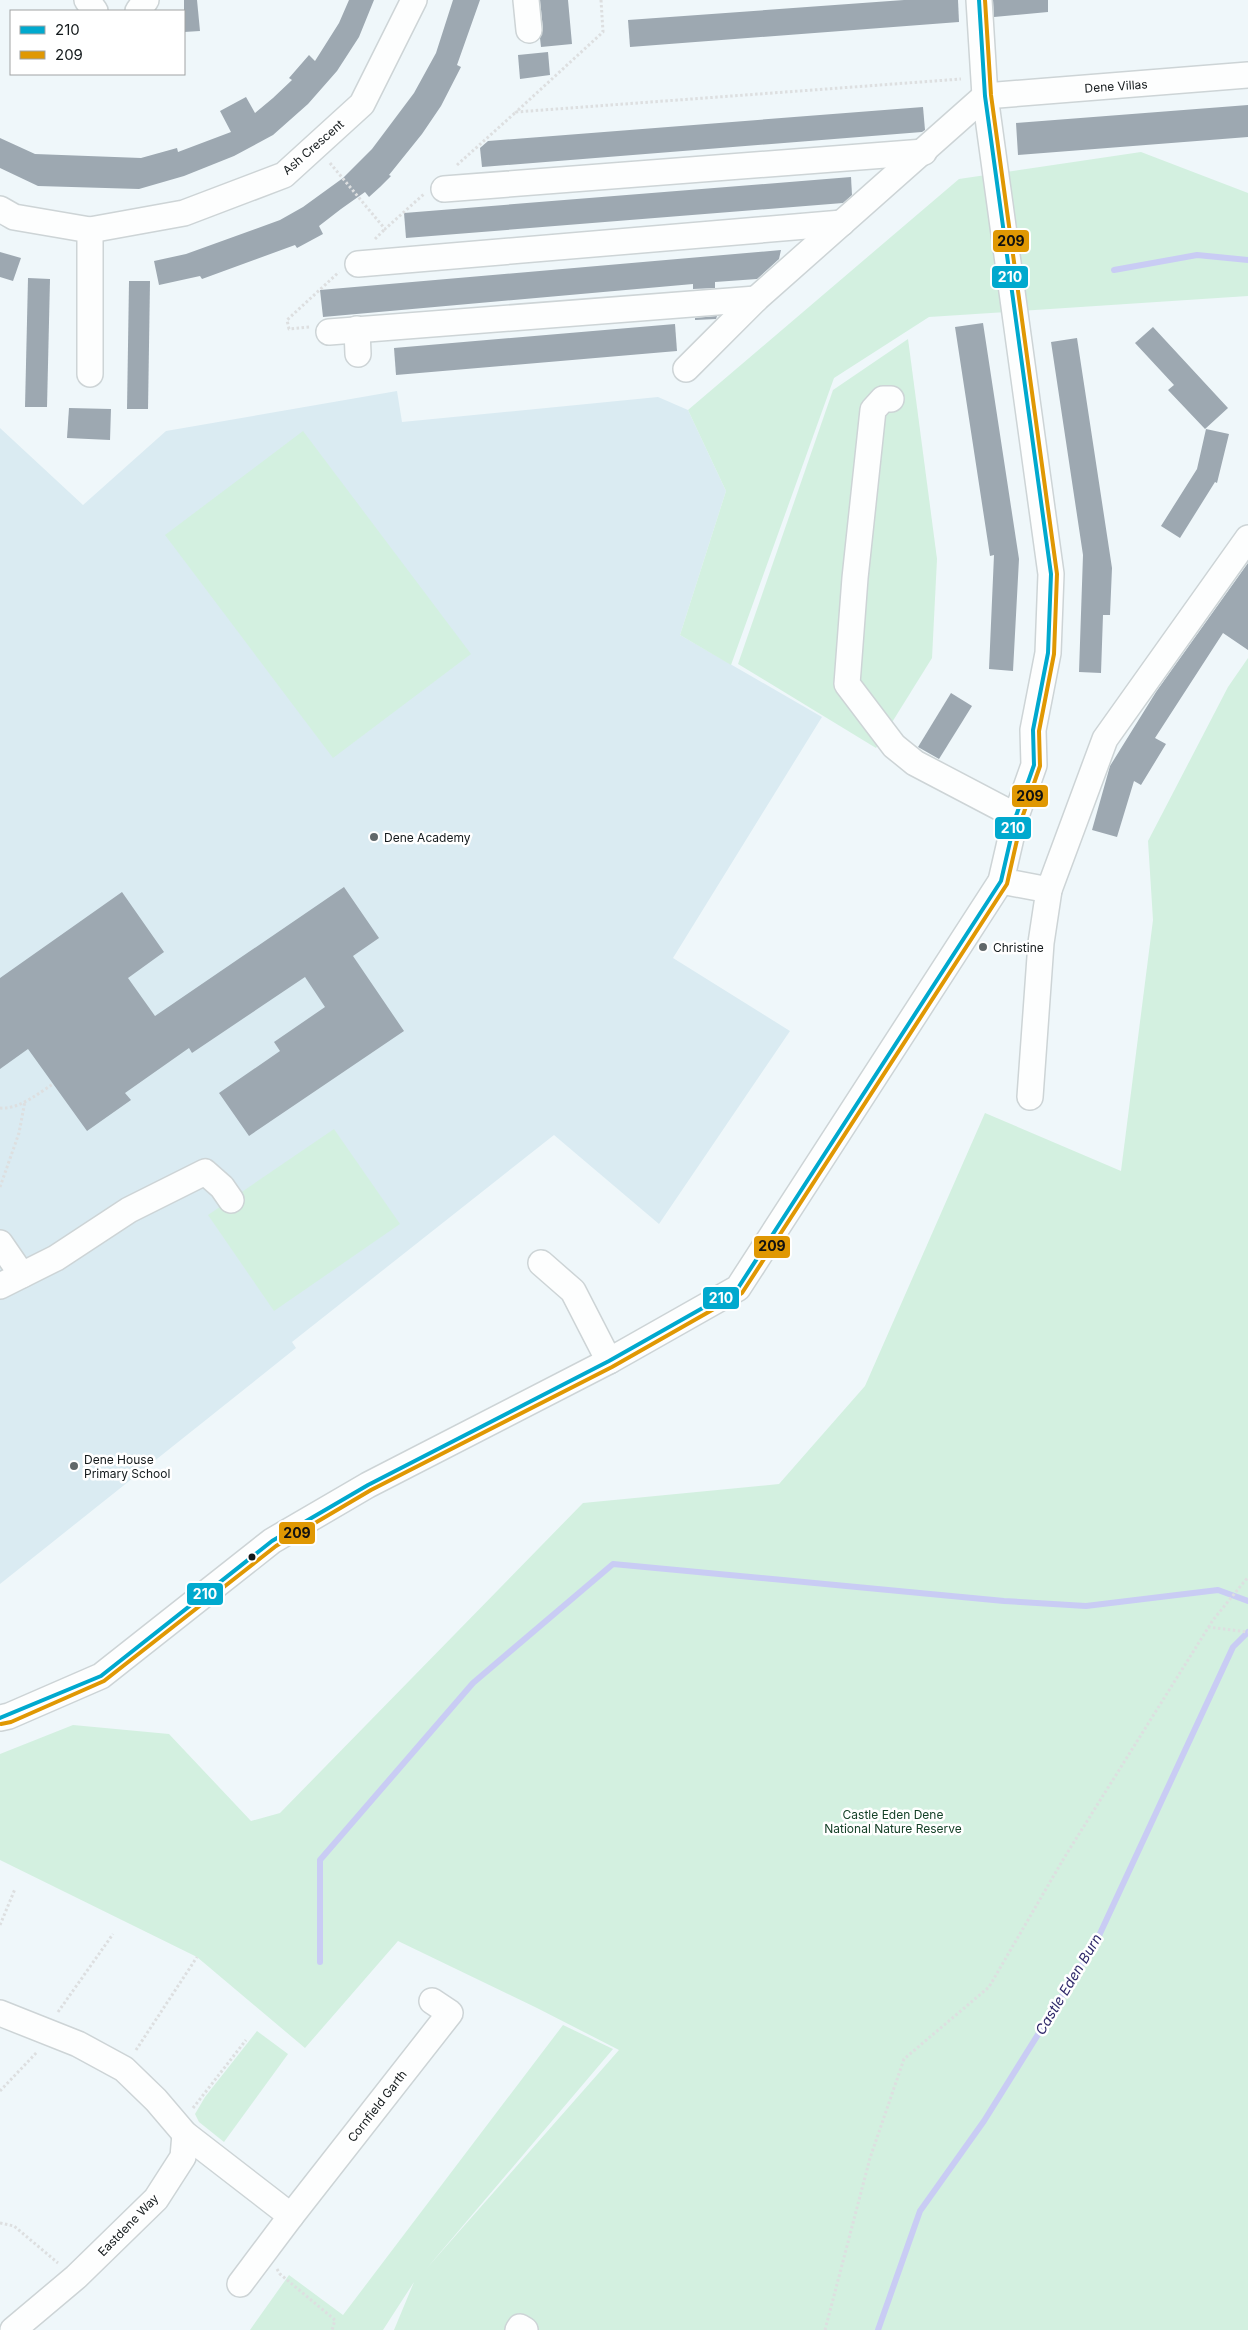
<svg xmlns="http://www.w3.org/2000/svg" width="1248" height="2330" viewBox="0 0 1248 2330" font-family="Inter,sans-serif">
	<rect width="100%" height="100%" fill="#eff7fa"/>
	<!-- built -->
	<polygon fill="#daebf2" points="397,391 402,422 658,397 688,410 726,491 680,635 822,717 673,958 790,1031 659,1224 554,1135 292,1342 296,1348 0,1584 0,428 83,505 166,431"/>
	<!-- green -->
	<g fill="#d3f0e0">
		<polygon points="1141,152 1248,193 1248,296 929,317 834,378 731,665 680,635 726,491 688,410 959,179"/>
		<polygon points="908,339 937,559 932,658 876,748 738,664 833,390"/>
		<polygon points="303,431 471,654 333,758 165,535"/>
		<polygon points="1248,658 1248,2330 394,2330 414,2282 383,2330 250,2330 289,2275 343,2315 563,2025 613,2049 427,2268 619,2050 537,2008 398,1941 305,2048 197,1957 0,1860 0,1754 73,1725 169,1734 251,1821 280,1813 583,1503 779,1484 865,1386 985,1113 1121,1171 1153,920 1148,841 1228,687"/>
		<polygon points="334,1129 400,1224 274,1311 208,1215"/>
		<polygon points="257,2031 288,2054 224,2142 199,2122 195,2114 205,2097"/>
	</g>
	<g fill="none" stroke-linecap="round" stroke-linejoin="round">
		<!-- stream -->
		<g stroke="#c9ccf4" stroke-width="6">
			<polyline points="1114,270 1197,255 1248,260"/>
			<polyline points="320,1962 320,1860 473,1683 613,1564 1004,1601 1086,1606 1218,1590 1248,1601"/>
			<polyline points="878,2330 920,2211 984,2121 1097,1940 1233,1647 1248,1632"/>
		</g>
	</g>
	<!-- building -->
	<g fill="#9da8b1">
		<polygon points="184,0 197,0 200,31 184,32"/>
		<polygon points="349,0 374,0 359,37 337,71 308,104 273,135 234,156 184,176 139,189 38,186 0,168 0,138 35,154 141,158 177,148 178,152 231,132 220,111 246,97 255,113 273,98 292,80 289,78 309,55 315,61 339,23"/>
		<polygon points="453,0 480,0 457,65 461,67 441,106 422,134 389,175 391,176 380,187 369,197 365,192 341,209 319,226 323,234 297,248 295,245 202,279 200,276 159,285 154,261 186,254 280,220 303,207 343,178 372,149 414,93 436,53"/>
		<polygon points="540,0 568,0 572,44 541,47 540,38 543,29"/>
		<polygon points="904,0 958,0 959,22 630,47 628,20"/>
		<polygon points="993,0 1048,0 1048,12 994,17"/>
		<polygon points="548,52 550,75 520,79 518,55"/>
		<polygon points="1248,105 1248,137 1018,155 1016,123"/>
		<polygon points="923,107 925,130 922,132 482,167 480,148 488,141"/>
		<polygon points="851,177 852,195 843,203 406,238 404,213"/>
		<polygon points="781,250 779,259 757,279 715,282 715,288 693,289 693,284 323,317 320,290"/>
		<polygon points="0,252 21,258 13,281 0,277"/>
		<polygon points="28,278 50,279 47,407 25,407"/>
		<polygon points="129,281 150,281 148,409 127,409"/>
		<polygon points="717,316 716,319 695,320 695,318"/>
		<polygon points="983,323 1019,559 1013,671 989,669 994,555 990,556 955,327"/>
		<polygon points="675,324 677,351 396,375 394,348"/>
		<polygon points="1153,327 1228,408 1205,429 1168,390 1174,385 1135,343"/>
		<polygon points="1077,338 1112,568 1110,615 1103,615 1101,673 1079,672 1083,555 1051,342"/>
		<polygon points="69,408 111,409 110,440 67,438"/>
		<polygon points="1206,429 1229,434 1217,483 1215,482 1180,538 1161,526 1197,469"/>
		<polygon points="1248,563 1248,650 1223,633 1155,738 1166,744 1141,785 1134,781 1117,837 1092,830 1110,766 1156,692"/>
		<polygon points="951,693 972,706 939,759 918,747"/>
		<polygon points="344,887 379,938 353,956 404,1031 249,1136 219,1093 280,1051 274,1042 325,1007 305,977 192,1053 189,1048 125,1093 131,1100 87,1131 28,1049 0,1069 0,978 122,892 164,952 128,978 155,1016"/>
	</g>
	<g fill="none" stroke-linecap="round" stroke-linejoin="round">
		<!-- minor casing -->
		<g stroke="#cdd4d6" stroke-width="28">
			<g id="minor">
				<polyline points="87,0 95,11"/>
				<polyline points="526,0 529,30"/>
				<polyline points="138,11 146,0"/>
				<polyline points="444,189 924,152"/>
				<polyline points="0,209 14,217 90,230 184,213 284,175 362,104 414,0"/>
				<polyline points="90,230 90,374"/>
				<polyline points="358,264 842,223"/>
				<polyline points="357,329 358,354"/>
				<polyline points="329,332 756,299"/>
				<polyline points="686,369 756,299 985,96 1248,75"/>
				<polyline points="891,399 883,399 873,410 855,578 847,684 894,746 915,763 1016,816"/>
				<polyline points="1001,881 1049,890"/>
				<polyline points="1030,1097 1041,943 1049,890 1105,739 1248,538"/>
				<polyline points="0,1243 22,1275"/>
				<polyline points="541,1263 573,1291 609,1361"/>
				<polyline points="0,1286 56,1258 129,1210 205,1172 222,1187 231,1200"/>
				<polyline points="0,1718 9,1716 101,1676 272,1541 368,1485 609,1361 738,1288 1001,881 1016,816 1034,765 1033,730 1048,653 1051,574 985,96 979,0"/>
				<polyline points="0,2013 78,2044 124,2069 156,2100 185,2134 291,2216 450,2013 432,2001"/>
				<polyline points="240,2284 291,2216"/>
				<polyline points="13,2330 76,2277 156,2199 183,2157 185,2134"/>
				<polyline points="518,2330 520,2327 525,2330"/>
			</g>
		</g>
		<!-- path -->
		<g stroke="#dddfe0" stroke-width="3" stroke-dasharray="2.5 2.5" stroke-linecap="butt">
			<polyline points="601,0 603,32 516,112 961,79"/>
			<polyline points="330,163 385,229 424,194"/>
			<polyline points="457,165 516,112"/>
			<polyline points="375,239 385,229"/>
			<polyline points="309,327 289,329 287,320 339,272"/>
			<path d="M0 1108C18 1110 39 1093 53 1084"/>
			<polyline points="0,1187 19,1133 25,1101"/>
			<polyline points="1208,1627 1248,1632"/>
			<polyline points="0,1925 15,1889"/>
			<polyline points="58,2012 113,1934"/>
			<polyline points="136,2050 197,1957"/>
			<polyline points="0,2091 37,2052"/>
			<polyline points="193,2108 246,2040"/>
			<polyline points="0,2223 14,2226 58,2263"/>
			<polyline points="277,2269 280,2274 335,2320 332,2330"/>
			<polyline points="825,2330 870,2158 904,2059 989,1987 1064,1858 1213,1620 1248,1577"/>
		</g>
		<!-- minor -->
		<use href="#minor" stroke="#fdfefe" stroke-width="25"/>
		<!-- bus-1 casing -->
		<g stroke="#fff" stroke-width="8">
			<polyline id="bus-1" points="0,1718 101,1676 272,1541 368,1485 609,1361 738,1288 1001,881 1016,816 1034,765 1033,730 1048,653 1051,574 985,96 979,0"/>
		</g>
		<!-- bus-2 casing -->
		<g stroke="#fff" stroke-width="8">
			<polyline id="bus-2" points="1,1724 11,1722 104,1681 276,1546 371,1490 612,1367 742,1293 1007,884 1022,818 1040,766 1039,731 1054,654 1057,574 991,95 985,0"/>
		</g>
		<!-- bus-1 -->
		<use href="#bus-1" stroke="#00a9ce" stroke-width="4"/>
		<!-- bus-2 -->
		<use href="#bus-2" stroke="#e09803" stroke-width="4"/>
	</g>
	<!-- markers -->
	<g fill="#606769" stroke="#fff" stroke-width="2">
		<circle cx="374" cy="837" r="5"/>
		<circle cx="983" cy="947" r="5"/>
		<circle cx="74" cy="1466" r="5"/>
	</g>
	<circle fill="#13191b" stroke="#fff" stroke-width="2" cx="252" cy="1557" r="4.5"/>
	<g text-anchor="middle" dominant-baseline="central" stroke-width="5" stroke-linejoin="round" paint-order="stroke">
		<!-- street labels -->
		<g font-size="12" fill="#13191b" stroke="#fff">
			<text transform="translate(1116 86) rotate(-4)">Dene Villas</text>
			<text transform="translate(313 147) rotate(-41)">Ash Crescent</text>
			<text transform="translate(377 2106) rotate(-52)">Cornfield Garth</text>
			<text transform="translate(128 2225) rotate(-46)">Eastdene Way</text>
		</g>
		<!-- poi labels -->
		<g font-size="12" fill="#13191b" stroke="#fff" text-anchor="start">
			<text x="384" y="837">Dene Academy</text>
			<text x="993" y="947">Christine</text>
			<text x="84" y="1459">Dene House<tspan x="84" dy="14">Primary School</tspan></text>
		</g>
		<!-- park labels -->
		<g font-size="12" fill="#154128" stroke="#fff">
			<text x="893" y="1814">Castle Eden Dene<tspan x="893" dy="14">National Nature Reserve</tspan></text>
		</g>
		<!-- water labels -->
		<g font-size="14" font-style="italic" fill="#302a6b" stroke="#fff">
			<text transform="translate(1068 1984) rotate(-59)">Castle Eden Burn</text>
		</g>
	</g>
	<g stroke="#fff" stroke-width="2">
		<rect x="992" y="229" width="38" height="24" rx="5" fill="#e09803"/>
		<rect x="991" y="265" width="38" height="24" rx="5" fill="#00a9ce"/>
		<rect x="1011" y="784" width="38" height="24" rx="5" fill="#e09803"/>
		<rect x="994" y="816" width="38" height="24" rx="5" fill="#00a9ce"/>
		<rect x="753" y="1235" width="38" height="24" rx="5" fill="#e09803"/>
		<rect x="702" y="1286" width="38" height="24" rx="5" fill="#00a9ce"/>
		<rect x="278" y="1521" width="38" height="24" rx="5" fill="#e09803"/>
		<rect x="186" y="1582" width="38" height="24" rx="5" fill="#00a9ce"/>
	</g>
	<g font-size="14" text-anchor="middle" font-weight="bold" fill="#fff">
		<text x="1010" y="282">210</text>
		<text x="1013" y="833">210</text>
		<text x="721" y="1303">210</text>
		<text x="205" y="1599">210</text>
	</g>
	<g font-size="14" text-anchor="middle" font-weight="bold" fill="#111">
		<text x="1011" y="246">209</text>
		<text x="1030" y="801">209</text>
		<text x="772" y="1251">209</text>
		<text x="297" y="1538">209</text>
	</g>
	<!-- legend -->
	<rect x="10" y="10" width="175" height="65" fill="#ffffff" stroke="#a1a3a4"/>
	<rect x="20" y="26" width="25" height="8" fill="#00a9ce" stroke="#a1a3a4"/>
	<text x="55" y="35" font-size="15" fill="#13191b">210</text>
	<rect x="20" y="51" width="25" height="8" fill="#e09803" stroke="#a1a3a4"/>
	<text x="55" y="60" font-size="15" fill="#13191b">209</text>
</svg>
